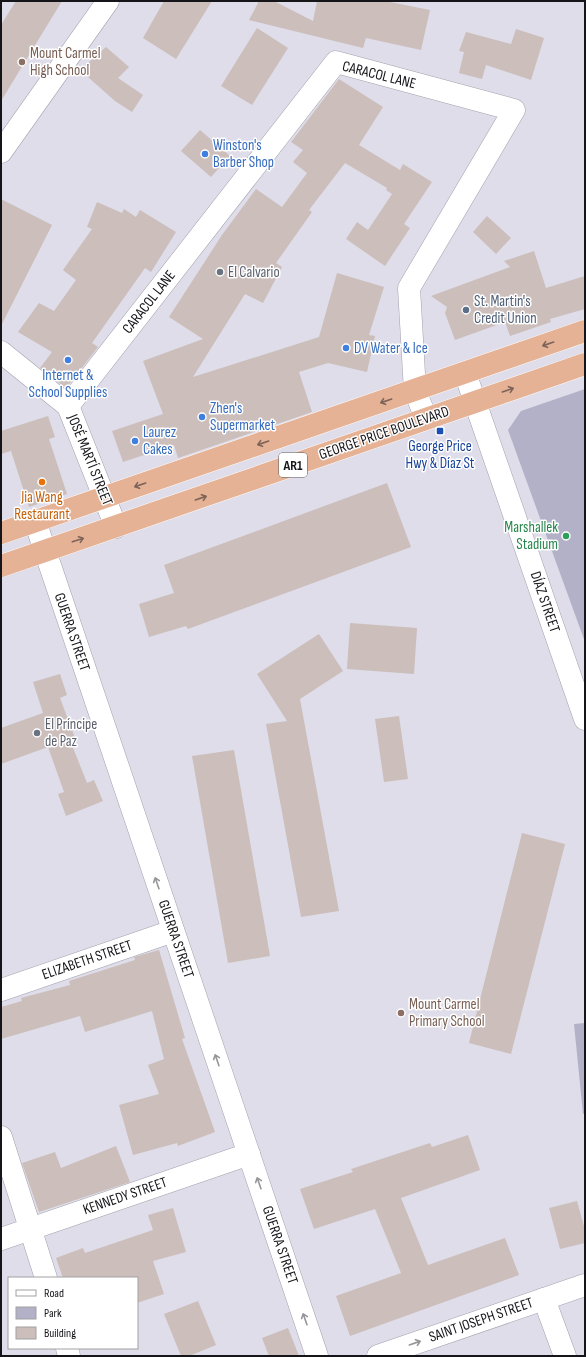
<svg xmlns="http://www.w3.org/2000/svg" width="586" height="1357" viewBox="0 0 586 1357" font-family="'Sofia Sans Condensed',sans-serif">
	<rect width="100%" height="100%" fill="#dedde9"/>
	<!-- green -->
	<g fill="#b2b1c7">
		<polygon points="585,389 585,642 508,430 521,411"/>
		<polygon points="585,1023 585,1113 583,1114 574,1024"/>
	</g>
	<!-- building -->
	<g fill="#ccbebb">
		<polygon points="16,1 62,1 1,101 1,25"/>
		<polygon points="164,1 212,1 176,59 143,38"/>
		<polygon points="259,1 274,1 313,21 317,1 385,1 430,10 421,50 366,38 363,48 249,20"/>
		<polygon points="257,28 288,48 252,105 221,86"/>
		<polygon points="516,29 544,38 531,80 486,65 482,79 459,73 464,52 459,51 466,32 511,44"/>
		<polygon points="106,47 129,67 118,78 143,95 132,112 115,101 80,70"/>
		<polygon points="339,79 383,107 359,145 400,170 403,164 432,182 404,224 410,228 385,266 346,239 357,222 368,230 392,194 386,190 387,188 345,163 309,210 312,212 276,263 282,267 263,303 245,294 193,377 319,337 337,273 384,287 369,335 375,336 367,372 328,363 299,372 312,412 178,458 174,445 123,462 112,431 163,414 143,361 203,339 169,317 222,235 256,189 282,207 307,173 293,162 303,150 291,142"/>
		<polygon points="200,130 230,156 211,177 181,151"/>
		<polygon points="1,199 52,225 1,326"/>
		<polygon points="97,202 122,213 124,209 136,217 140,210 176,232 151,272 145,268 92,343 98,347 66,388 40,368 52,352 18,332 39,303 54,311 76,280 63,270 92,229 87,227"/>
		<polygon points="487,216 511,238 496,254 473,232"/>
		<polygon points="534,251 546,288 585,276 585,309 550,319 551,322 510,336 505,322 455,340 445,313 447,307 431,296 510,267 504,261"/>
		<polygon points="48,416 55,437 49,439 67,494 29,507 11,451 1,454 1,431"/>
		<polygon points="387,483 411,547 188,629 186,626 149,637 139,604 174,593 164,565"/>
		<polygon points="350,623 417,628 414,674 347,669"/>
		<polygon points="319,634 343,671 300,699 339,911 301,917 266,724 287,721 257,674"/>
		<polygon points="60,674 67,695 60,698 75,738 70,740 87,783 94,780 103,801 66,816 58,794 64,792 48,747 1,764 1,728 43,713 33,682"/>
		<polygon points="399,716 408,779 384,782 375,719"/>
		<polygon points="234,750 270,956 228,963 192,756"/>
		<polygon points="522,833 565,844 511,1054 469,1043"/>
		<polygon points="159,950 185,1038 182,1039 215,1132 178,1146 177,1143 133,1155 119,1105 159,1094 148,1065 164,1059 152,1011 85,1032 80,1016 1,1039 1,1007 22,1001 21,998 70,985 69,981 135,960 134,957"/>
		<polygon points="468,1135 480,1170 401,1198 428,1265 505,1238 519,1275 350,1336 336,1296 401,1273 375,1209 314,1229 300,1189 353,1172 351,1169 430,1143 432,1147"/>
		<polygon points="116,1146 130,1182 39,1212 22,1163 55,1152 61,1168"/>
		<polygon points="577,1201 585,1230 585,1243 560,1249 549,1208"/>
		<polygon points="173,1208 186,1252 153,1261 164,1294 137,1303 137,1278 63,1278 56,1258 83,1248 85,1253 153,1230 148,1215"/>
		<polygon points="198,1301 216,1345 189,1356 181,1356 164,1314"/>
		<polygon points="288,1328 299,1356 269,1356 262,1338"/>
	</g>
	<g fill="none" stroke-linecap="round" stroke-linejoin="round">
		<!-- minor casing -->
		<g stroke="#a2a1ad" stroke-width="23">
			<g id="minor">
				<polyline points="1,152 108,1"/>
				<polyline points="1,352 68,406 116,527"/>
				<polyline points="465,373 585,719"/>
				<polyline points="68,406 336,62 514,110 409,288 415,391 426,418"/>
				<polyline points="35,521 317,1356"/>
				<polyline points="1,990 173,931"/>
				<polyline points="1,1137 46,1278"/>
				<polyline points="1,1239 249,1154"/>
				<polyline points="544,1299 565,1356"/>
				<polyline points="67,1348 69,1356"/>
				<polyline points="378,1356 585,1285"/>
			</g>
		</g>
		<!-- trunk casing -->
		<g stroke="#fff" stroke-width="23">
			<g id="trunk">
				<polyline points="1,533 585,331"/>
				<polyline points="1,566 585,364"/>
			</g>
		</g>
		<!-- minor -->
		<use href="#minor" stroke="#fff" stroke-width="22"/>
		<!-- trunk -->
		<use href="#trunk" stroke="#e6b296" stroke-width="22"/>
	</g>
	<!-- one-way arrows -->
	<defs><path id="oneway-shaft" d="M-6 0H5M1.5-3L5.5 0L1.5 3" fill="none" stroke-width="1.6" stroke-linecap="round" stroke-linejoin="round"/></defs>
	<g stroke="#7e6458">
		<use href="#oneway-shaft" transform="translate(548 344) rotate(161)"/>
		<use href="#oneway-shaft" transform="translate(508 390) rotate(-19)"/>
		<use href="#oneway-shaft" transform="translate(386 401) rotate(161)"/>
		<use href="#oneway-shaft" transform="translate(263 443) rotate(161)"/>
		<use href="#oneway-shaft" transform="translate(140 485) rotate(161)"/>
		<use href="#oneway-shaft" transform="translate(201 498) rotate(-19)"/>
		<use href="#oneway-shaft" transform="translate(78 540) rotate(-18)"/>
	</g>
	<g stroke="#969698">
		<use href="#oneway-shaft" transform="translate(157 883) rotate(-109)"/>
		<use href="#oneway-shaft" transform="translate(217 1060) rotate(-109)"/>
		<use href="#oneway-shaft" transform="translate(259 1183) rotate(-109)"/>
		<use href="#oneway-shaft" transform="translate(305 1319) rotate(-109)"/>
		<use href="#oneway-shaft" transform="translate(415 1343) rotate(-19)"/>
	</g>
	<!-- markers -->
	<g fill="#8d6e63" stroke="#fff" stroke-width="1.5">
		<circle cx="22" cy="62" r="4"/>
		<circle cx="401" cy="1013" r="4"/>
	</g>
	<g fill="#3f7fe0" stroke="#fff" stroke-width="1.5">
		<circle cx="205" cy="154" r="4"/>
		<circle cx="346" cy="348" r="4"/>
		<circle cx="68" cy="360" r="4"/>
		<circle cx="202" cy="417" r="4"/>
		<circle cx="135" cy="441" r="4"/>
	</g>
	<g fill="#6b7280" stroke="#fff" stroke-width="1.5">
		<circle cx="220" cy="272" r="4"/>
		<circle cx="37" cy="733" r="4"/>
	</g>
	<circle fill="#5c6f8a" stroke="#fff" stroke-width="1.5" cx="466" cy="310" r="4"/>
	<rect fill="#1a4fb4" stroke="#fff" stroke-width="1.5" x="436" y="427" width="8" height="8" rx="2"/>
	<circle fill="#e8710a" stroke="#fff" stroke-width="1.5" cx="42" cy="482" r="4"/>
	<circle fill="#2e9e5b" stroke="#fff" stroke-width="1.5" cx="566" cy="536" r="4"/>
	<g text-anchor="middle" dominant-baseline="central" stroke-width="3" stroke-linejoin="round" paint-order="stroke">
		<!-- shield labels -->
		<rect fill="#fff" stroke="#5b5b5e" stroke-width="1" x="279" y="453" width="28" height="24" rx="3"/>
		<g font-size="14" font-weight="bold" fill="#151519">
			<text x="293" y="465">AR1</text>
		</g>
		<!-- education labels -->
		<g font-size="15" fill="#785e54" stroke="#fff" text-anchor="start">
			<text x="30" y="53">Mount Carmel<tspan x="30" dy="17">High School</tspan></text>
			<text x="409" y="1004">Mount Carmel<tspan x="409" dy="17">Primary School</tspan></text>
		</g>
		<!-- street labels -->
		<g font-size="15" fill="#151519" stroke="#fff">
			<text transform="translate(379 75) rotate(14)">CARACOL LANE</text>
			<text transform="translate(149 302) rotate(-52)">CARACOL LANE</text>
			<text transform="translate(384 433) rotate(-19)">GEORGE PRICE BOULEVARD</text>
			<text transform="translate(90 460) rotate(68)">JOSÉ MARTÍ STREET</text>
			<text transform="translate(545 602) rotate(71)">DÍAZ STREET</text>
			<text transform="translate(72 632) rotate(71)">GUERRA STREET</text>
			<text transform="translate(176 939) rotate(71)">GUERRA STREET</text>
			<text transform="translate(87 960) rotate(-19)">ELIZABETH STREET</text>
			<text transform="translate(125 1196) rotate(-19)">KENNEDY STREET</text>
			<text transform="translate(280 1245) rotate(71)">GUERRA STREET</text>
			<text transform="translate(481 1320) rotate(-19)">SAINT JOSEPH STREET</text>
		</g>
		<!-- shop labels -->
		<g font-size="15" fill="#366cbe" stroke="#fff" text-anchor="start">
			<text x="213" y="145">Winston's<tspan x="213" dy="17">Barber Shop</tspan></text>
			<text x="354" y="348">DV Water &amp; Ice</text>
			<text x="68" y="375" text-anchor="middle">Internet &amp;<tspan x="68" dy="17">School Supplies</tspan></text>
			<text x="210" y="408">Zhen's<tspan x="210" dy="17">Supermarket</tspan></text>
			<text x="143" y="432">Laurez<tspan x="143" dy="17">Cakes</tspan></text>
		</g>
		<!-- worship labels -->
		<g font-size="15" fill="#5b616d" stroke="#fff" text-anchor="start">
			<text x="228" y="272">El Calvario</text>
			<text x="45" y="724">El Príncipe<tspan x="45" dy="17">de Paz</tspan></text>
		</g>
		<!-- service labels -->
		<g font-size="15" fill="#4e5e75" stroke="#fff" text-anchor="start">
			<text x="474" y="301">St. Martin's<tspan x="474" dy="17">Credit Union</tspan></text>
		</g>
		<!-- transit labels -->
		<g font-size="15" fill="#164399" stroke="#fff">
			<text x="440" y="446">George Price<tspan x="440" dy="17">Hwy &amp; Díaz St</tspan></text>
		</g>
		<!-- food labels -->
		<g font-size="15" fill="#c56008" stroke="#fff">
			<text x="42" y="497">Jia Wang<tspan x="42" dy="17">Restaurant</tspan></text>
		</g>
		<!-- leisure labels -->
		<g font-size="15" fill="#27864d" stroke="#fff" text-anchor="end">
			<text x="558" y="527">Marshallek<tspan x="558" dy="17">Stadium</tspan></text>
		</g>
	</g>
	<!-- border -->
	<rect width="586" height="1357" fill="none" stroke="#151519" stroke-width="4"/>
	<!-- legend -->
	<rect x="8" y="1277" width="130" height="72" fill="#ffffff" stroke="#a1a1a3"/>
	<rect x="16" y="1290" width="20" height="6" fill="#ffffff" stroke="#a1a1a3"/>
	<text x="44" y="1297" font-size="12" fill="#151519">Road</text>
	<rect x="16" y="1307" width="20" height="12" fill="#b2b1c7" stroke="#a1a1a3"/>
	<text x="44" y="1317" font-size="12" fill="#151519">Park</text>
	<rect x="16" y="1327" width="20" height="12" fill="#ccbebb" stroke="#a1a1a3"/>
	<text x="44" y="1337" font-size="12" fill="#151519">Building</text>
</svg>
